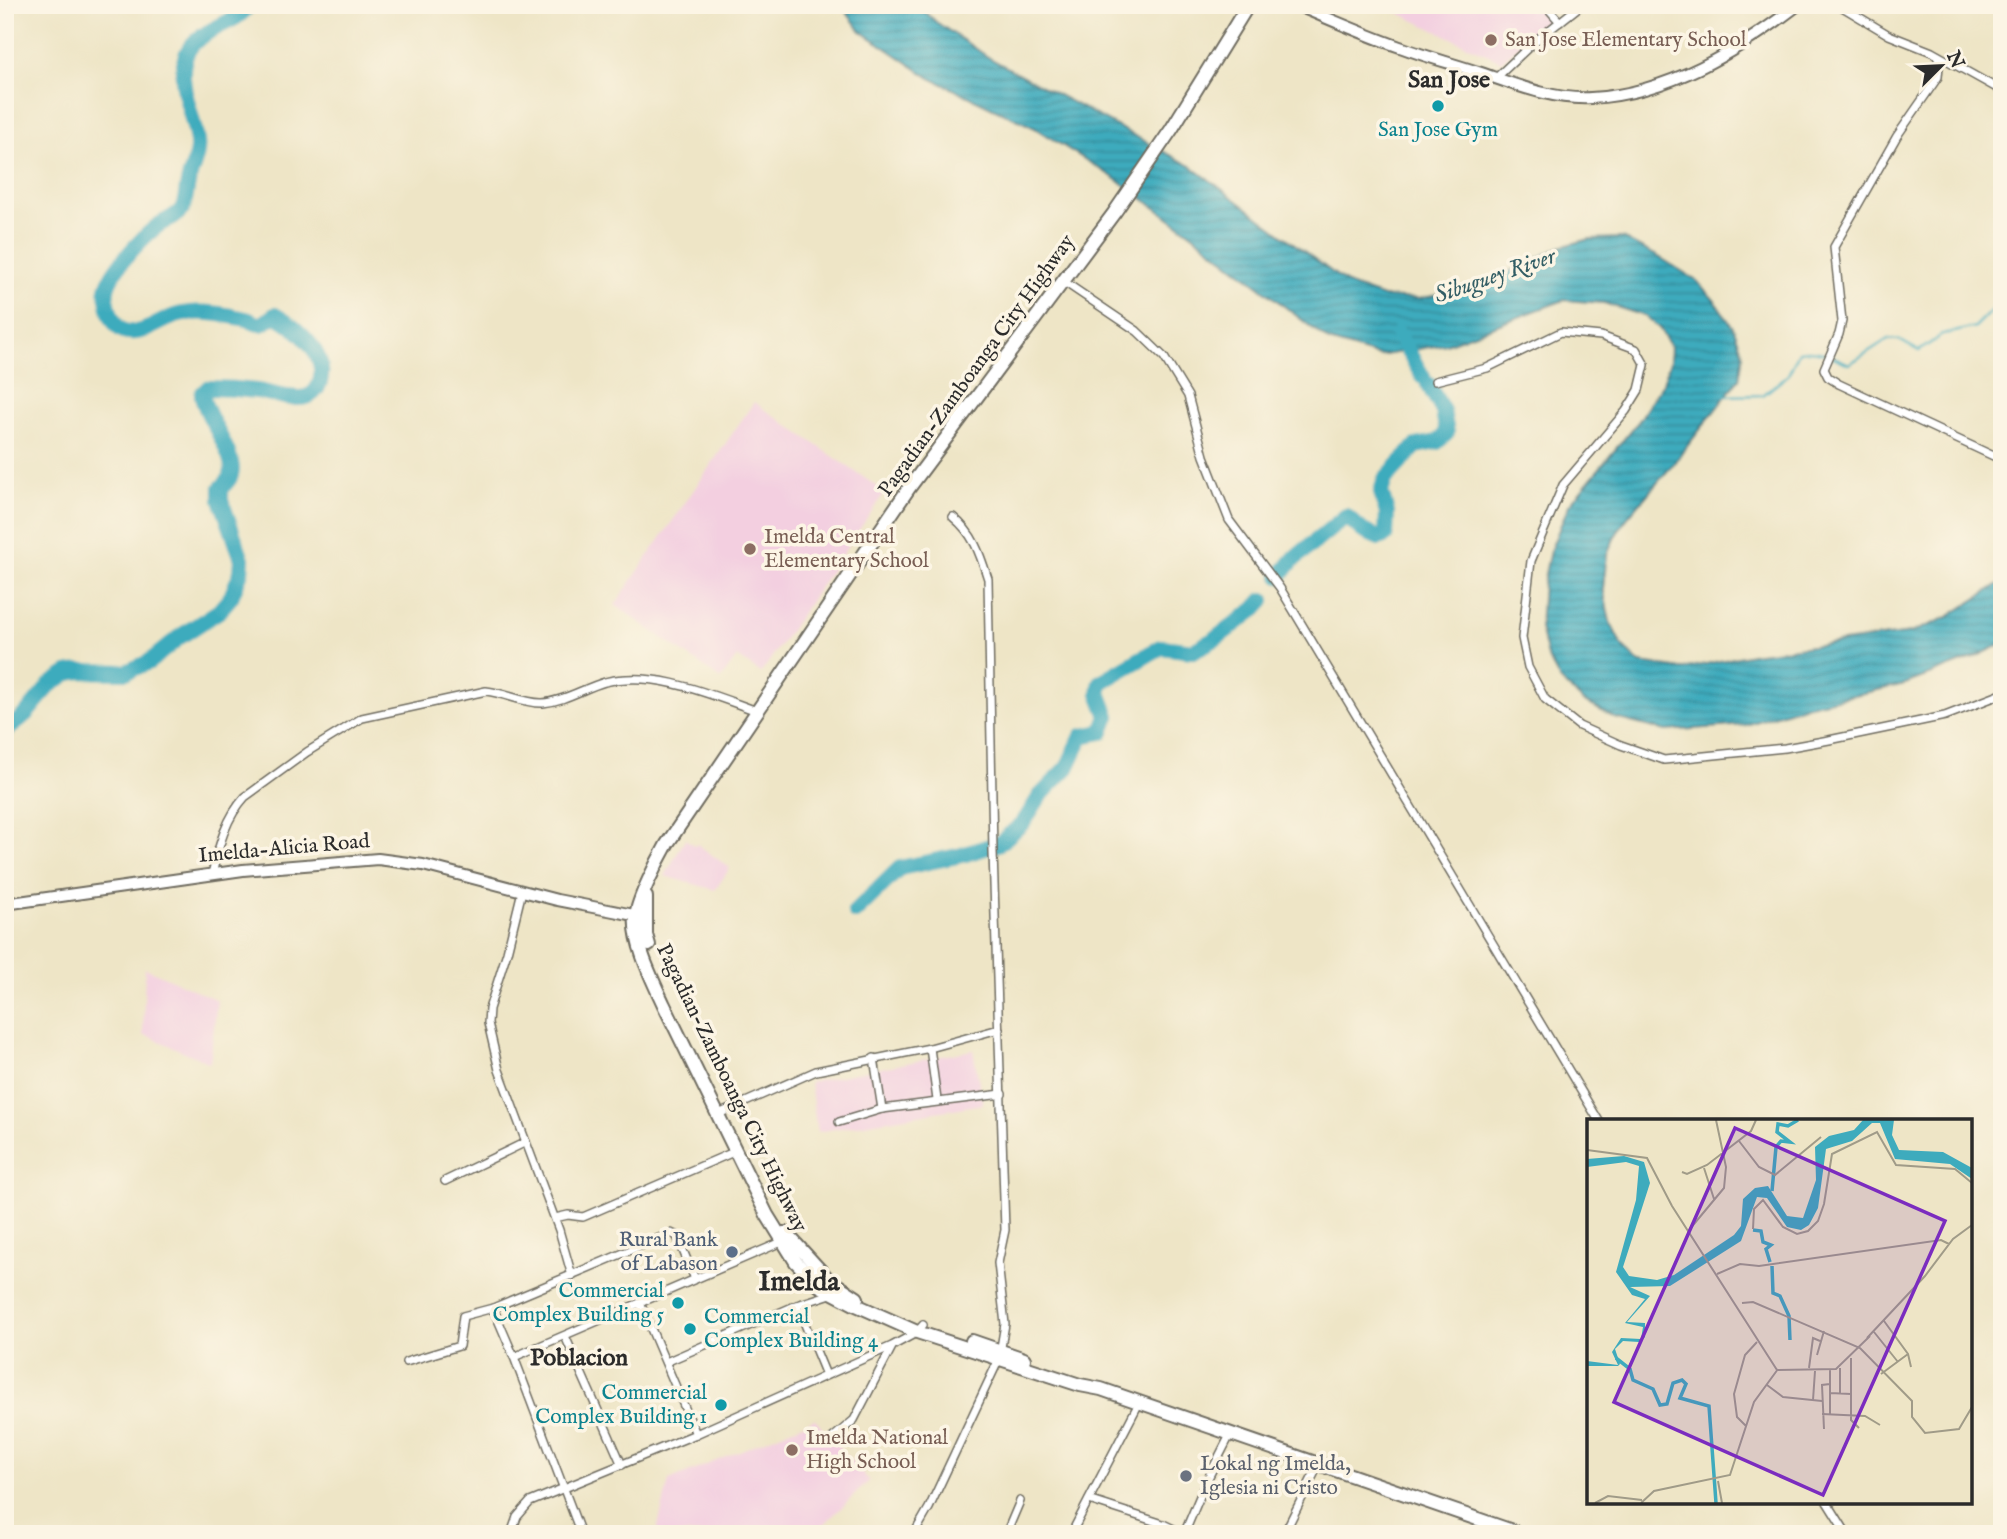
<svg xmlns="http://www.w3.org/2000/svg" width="2007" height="1539" viewBox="0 0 2007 1539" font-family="'IM FELL English',serif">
	<defs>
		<pattern id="water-rules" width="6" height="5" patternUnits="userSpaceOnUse" patternTransform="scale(1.75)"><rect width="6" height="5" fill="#3eabbd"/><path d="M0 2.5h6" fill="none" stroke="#348b9a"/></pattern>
	</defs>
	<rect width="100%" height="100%" fill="#fcf5e5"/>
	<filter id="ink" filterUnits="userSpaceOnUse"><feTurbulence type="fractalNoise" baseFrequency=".0143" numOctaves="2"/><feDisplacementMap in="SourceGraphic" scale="14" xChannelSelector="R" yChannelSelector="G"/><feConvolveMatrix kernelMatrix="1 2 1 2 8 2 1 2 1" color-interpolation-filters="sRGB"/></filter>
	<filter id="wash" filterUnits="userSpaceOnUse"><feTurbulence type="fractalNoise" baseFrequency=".00686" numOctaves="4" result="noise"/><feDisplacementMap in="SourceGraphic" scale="28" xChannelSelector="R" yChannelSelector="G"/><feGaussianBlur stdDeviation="1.57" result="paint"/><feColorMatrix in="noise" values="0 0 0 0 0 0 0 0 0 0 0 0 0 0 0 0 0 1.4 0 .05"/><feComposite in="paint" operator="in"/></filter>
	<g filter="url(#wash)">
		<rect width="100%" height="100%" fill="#eee5c6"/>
		<!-- built -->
		<g fill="#f3cfe0">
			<polygon points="1381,5 1537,5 1550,20 1501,61"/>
			<polygon points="754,402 885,492 761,673 737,657 721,679 615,605"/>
			<polygon points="685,839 695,846 697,844 730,868 715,890 665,876"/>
			<polygon points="145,968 217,1000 210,1063 143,1034"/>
			<polygon points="973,1050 983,1104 817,1132 810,1082"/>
			<polygon points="815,1419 869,1481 814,1534 656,1534 669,1481"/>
		</g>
		<!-- water -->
		<g fill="url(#water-rules)" stroke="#346b74" stroke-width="2">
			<path d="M450 5H535C511 19 475 18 450 5Z"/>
			<polygon points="841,5 918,5 936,22 991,59 1191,166 1349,285 1383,297 1419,299 1451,292 1496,278 1560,247 1590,239 1622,238 1659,257 1696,280 1715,301 1734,329 1743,354 1739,379 1674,463 1628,517 1615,536 1607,555 1603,588 1610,622 1622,646 1640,663 1683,669 1752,654 1911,633 1948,617 2002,582 2002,644 1973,658 1905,684 1804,706 1746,725 1666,731 1615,718 1583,701 1560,680 1547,656 1540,628 1543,583 1550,551 1569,505 1639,421 1663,383 1670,362 1671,348 1660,329 1645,316 1604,303 1564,300 1446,344 1379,356 1329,341 1192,234 1116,179 1033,127 930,78 861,31"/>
		</g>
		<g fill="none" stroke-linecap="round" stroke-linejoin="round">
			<!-- stream -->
			<path stroke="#3eabbd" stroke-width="2.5" d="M1723 396 1763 395 1788 375 1799 352C1817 348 1832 356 1849 364L1888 339 1899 340 1919 351 1942 335 1975 327 2002 300"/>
			<!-- river -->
			<g stroke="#3eabbd" stroke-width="16">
				<polyline points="1398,334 1423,377"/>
				<polyline points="1280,576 1293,560 1346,516 1363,531 1379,538 1386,535 1387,513 1381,492 1385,479 1416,446 1437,442 1447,433 1443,411 1428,384"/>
				<path d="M5 732 27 713 50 685 68 673 80 671 126 672 149 662 181 636 219 611 231 597 241 572 242 559 221 500V488C225 484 230 480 231 475 238 456 204 416 202 394L208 388C224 388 241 389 257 391 271 393 292 401 306 397 313 395 318 389 320 382 328 354 298 328 275 315 271 317 265 323 261 324 257 325 251 320 246 319 227 315 203 310 183 314 163 317 148 334 129 332 120 332 114 323 111 315 109 308 105 296 107 289 111 270 141 239 156 227 164 220 176 218 182 209 186 201 186 191 188 183 191 169 199 156 197 142 194 115 177 85 185 58 193 28 239 25 248 5"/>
				<polyline points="855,912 900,868 962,855 1000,843 1023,823 1040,796 1067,768 1082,736 1102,732 1108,716 1099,693 1101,682 1161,647 1193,651 1215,639 1254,610 1263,600"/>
			</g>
		</g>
	</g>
	<g filter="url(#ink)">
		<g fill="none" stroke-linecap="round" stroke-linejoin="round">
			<!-- minor casing -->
			<g stroke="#6f6c61" stroke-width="10">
				<g id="minor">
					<polyline points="1545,5 1560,22"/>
					<polyline points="1839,5 1889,35 1932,52 2002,91"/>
					<polyline points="1938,57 1939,66 1938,77 1897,136 1834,247 1842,321 1839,334 1824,369 1828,377 1839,384 2002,460"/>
					<polyline points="1496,78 1533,43 1581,5"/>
					<polyline points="1063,281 1137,331 1164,357 1188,396 1204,456 1229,520 1280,588 1599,1121"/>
					<polyline points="1435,381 1487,368 1561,332 1601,336 1636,349 1645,365 1639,390 1626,411 1563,485 1531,561 1522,638 1528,667 1545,699 1579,726 1621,745 1664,760 1785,748 1829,740 1945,716 2002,694"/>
					<path d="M212 874C219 846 225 819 245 797L307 752 362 718 486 691C506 693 525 704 543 703 565 701 584 688 605 682 656 670 709 694 757 711"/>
					<polyline points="522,891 507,952 489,1009 488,1023 499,1070 559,1230 572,1276"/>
					<polyline points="930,1048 999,1029"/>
					<polyline points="874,1058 882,1109"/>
					<polyline points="723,1112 816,1071 930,1048 937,1100"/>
					<polyline points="839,1122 882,1109 1002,1094"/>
					<polyline points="445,1181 526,1142"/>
					<polyline points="555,1218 568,1215 583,1217 736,1151"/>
					<polyline points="640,1303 696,1434"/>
					<polyline points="797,1305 826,1375"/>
					<polyline points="493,1308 514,1357 581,1534"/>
					<polyline points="565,1336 622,1465"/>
					<polyline points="514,1357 784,1241"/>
					<polyline points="406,1362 459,1346 463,1316 493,1308 671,1233 677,1236 695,1279"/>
					<polyline points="666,1362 797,1305 831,1294"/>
					<polyline points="830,1440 854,1420 892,1347"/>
					<polyline points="1089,1500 1163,1524 1184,1534"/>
					<polyline points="1827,1502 1847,1534"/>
					<polyline points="511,1534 517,1517 530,1502 696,1434 892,1346 916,1333 923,1325"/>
					<path d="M914 1534 929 1508 999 1359 1005 1324 998 1263 1005 1230 993 852 988 579C980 554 974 534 953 517"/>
					<polyline points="1006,1534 1020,1501"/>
					<polyline points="1071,1534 1139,1403"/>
					<polyline points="1184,1534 1206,1482 1230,1435"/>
					<polyline points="1284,1534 1319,1464"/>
				</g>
			</g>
			<!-- secondary casing -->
			<g stroke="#6f6c61" stroke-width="14">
				<g id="secondary">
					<path d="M1296 5C1330 19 1365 35 1400 47 1427 57 1454 64 1481 73 1516 85 1553 100 1591 98 1668 94 1738 51 1798 5"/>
					<polyline points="5,904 243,870 378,859 423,865 557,900 644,917"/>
				</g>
			</g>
			<!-- trunk casing -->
			<g stroke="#6f6c61" stroke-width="16">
				<g id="trunk">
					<path d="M1248 5 1171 130 1114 213 909 488 667 844C658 860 638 899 636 916 633 942 653 981 664 1005L767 1215 796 1262 820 1286 854 1304 917 1332 1080 1385 1101 1389 1521 1534"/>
					<polyline points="646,897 646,935 649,945"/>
					<polyline points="786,1233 828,1279 857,1298"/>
					<polyline points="972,1341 1024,1359"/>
				</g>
			</g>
			<!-- minor -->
			<use href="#minor" stroke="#fff" stroke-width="7"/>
			<!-- secondary -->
			<use href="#secondary" stroke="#fff" stroke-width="10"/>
			<!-- trunk -->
			<use href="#trunk" stroke="#fff" stroke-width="12"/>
		</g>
	</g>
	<!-- markers -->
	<g fill="#8d6e63" stroke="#fcf5e5" stroke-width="2.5">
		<circle cx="1491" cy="40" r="7"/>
		<circle cx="750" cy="549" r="7"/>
		<circle cx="792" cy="1450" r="7"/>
	</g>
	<g fill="#0f9aa8" stroke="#fcf5e5" stroke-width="2.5">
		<circle cx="1438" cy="106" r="7"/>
		<circle cx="678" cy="1303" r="7"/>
		<circle cx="690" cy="1329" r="7"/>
		<circle cx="721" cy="1405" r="7"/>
	</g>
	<circle fill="#5c6f8a" stroke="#fcf5e5" stroke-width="2.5" cx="732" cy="1252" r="7"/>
	<circle fill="#6b7280" stroke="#fcf5e5" stroke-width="2.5" cx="1186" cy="1476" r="7"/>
	<g text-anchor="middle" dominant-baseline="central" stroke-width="7" stroke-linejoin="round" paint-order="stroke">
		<!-- education labels -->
		<g font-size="21" fill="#785e54" stroke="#fcf5e5" text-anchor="start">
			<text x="1505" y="40">San Jose Elementary School</text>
			<text x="764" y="537">Imelda Central<tspan x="764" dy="24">Elementary School</tspan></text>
			<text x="806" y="1438">Imelda National<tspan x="806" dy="24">High School</tspan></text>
		</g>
		<!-- culture labels -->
		<g font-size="21" fill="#0d838f" stroke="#fcf5e5" text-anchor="end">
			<text x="1438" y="130" text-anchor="middle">San Jose Gym</text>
			<text x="664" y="1291">Commercial<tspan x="664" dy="24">Complex Building 5</tspan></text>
			<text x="704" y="1317" text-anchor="start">Commercial<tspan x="704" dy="24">Complex Building 4</tspan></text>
			<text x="707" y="1393">Commercial<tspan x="707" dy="24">Complex Building 1</tspan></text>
		</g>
		<!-- street labels -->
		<g font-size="21" fill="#2b2b2b" stroke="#fcf5e5">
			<text transform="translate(977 366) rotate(-54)">Pagadian-Zamboanga City Highway</text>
			<text transform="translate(284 849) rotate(-5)">Imelda-Alicia Road</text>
			<text transform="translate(731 1088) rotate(64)">Pagadian-Zamboanga City Highway</text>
		</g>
		<!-- service labels -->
		<g font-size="21" fill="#4e5e75" stroke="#fcf5e5" text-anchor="end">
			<text x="718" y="1240">Rural Bank<tspan x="718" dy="24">of Labason</tspan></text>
		</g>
		<!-- worship labels -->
		<g font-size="21" fill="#5b616d" stroke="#fcf5e5" text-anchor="start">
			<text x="1200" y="1464">Lokal ng Imelda,<tspan x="1200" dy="24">Iglesia ni Cristo</tspan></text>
		</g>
		<!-- water labels -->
		<g font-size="23" font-style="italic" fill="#335e65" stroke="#fcf5e5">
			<text transform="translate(1495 276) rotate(-19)">Sibuguey River</text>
		</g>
		<!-- quarter labels -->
		<g font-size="24" font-weight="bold" fill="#2b2b2b" stroke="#fcf5e5">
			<text x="1449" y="80">San Jose</text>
			<text x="579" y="1358">Poblacion</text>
		</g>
		<!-- district labels -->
		<g font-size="28" font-weight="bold" fill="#2b2b2b" stroke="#fcf5e5">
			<text x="799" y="1282">Imelda</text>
		</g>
	</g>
	<!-- overview -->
	<g transform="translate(1587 1119)">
		<rect width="385" height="385" fill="#eee5c6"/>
		<path d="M276 1H307L305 16 312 31 356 33 385 49V60L363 45 308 40 293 4H285L265 22 239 30 231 89 222 106 214 111 200 108 180 79 170 78 154 122 83 167 43 168 63 177 40 203 58 204V218L52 223 36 222 28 230 33 245 31 247H0V242L31 246 25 233 34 219 54 220 56 208 38 204 58 180 45 176 29 153 49 81 52 47 39 43 0 48V40L37 37 57 43 63 64 36 148 42 157 70 161 87 156 147 116 154 107 156 80 168 69 181 67 200 97 216 99 229 61 228 28 242 17 267 11Z" fill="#3eabbd"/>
		<path fill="none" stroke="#3eabbd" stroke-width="3.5" d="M185 72 189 28 194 22 203 23 190 13 191 5 201 7 211 1M166 111 174 112 176 123 184 126 179 130 183 143M185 147 186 174 193 177 202 197 203 221M29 239 43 250 46 261 66 270 73 286 80 285 86 264 95 261 99 265 93 279 122 287 129 384"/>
		<path fill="none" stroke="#a09b88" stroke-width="2" d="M152 22 172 48 188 56 234 18M0 31 60 39 85 87 190 251 249 250 283 217M117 49 127 80M95 53 100 55 120 46 164 12 169 1M166 110 167 90 176 81 196 108 210 115 221 112 231 102 237 85 245 35 290 13 309 46 368 50 385 64M102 111 137 69 139 48 129 1M130 155 153 145 172 147 354 121 362 125M155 184 166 183 273 229 325 282V298L338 314 372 310 385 288M297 202 321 235 324 248M287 213 311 243M280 219 338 157 366 120 385 106M230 236 237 212M264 239V301L272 309M222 249 226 219 233 222M294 255 321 235M180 266 196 278 235 282M243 274 264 275M253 274V249M226 281 228 252M235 295 278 297 293 306M243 295V251M159 307 150 298 147 275 158 236 170 223M237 310 235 266 243 265M131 362 135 384M8 384 21 377 55 381M54 384 67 372 143 356 167 283 191 250"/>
		<path fill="#7b2cbf" fill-opacity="0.15" stroke="#7b2cbf" stroke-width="3.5" d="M148 9 358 102 236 376 27 283Z"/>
		<rect width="385" height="385" fill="none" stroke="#2b2b2b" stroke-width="3.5"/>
	</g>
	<!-- margin -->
	<rect width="2007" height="1539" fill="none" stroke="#fcf5e5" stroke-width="28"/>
	<!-- north arrow -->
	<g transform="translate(1941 66) rotate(66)" stroke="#fcf5e5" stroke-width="5" paint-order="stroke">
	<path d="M0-5L12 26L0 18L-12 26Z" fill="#2b2b2b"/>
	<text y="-10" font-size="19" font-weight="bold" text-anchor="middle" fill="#2b2b2b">N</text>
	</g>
</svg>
